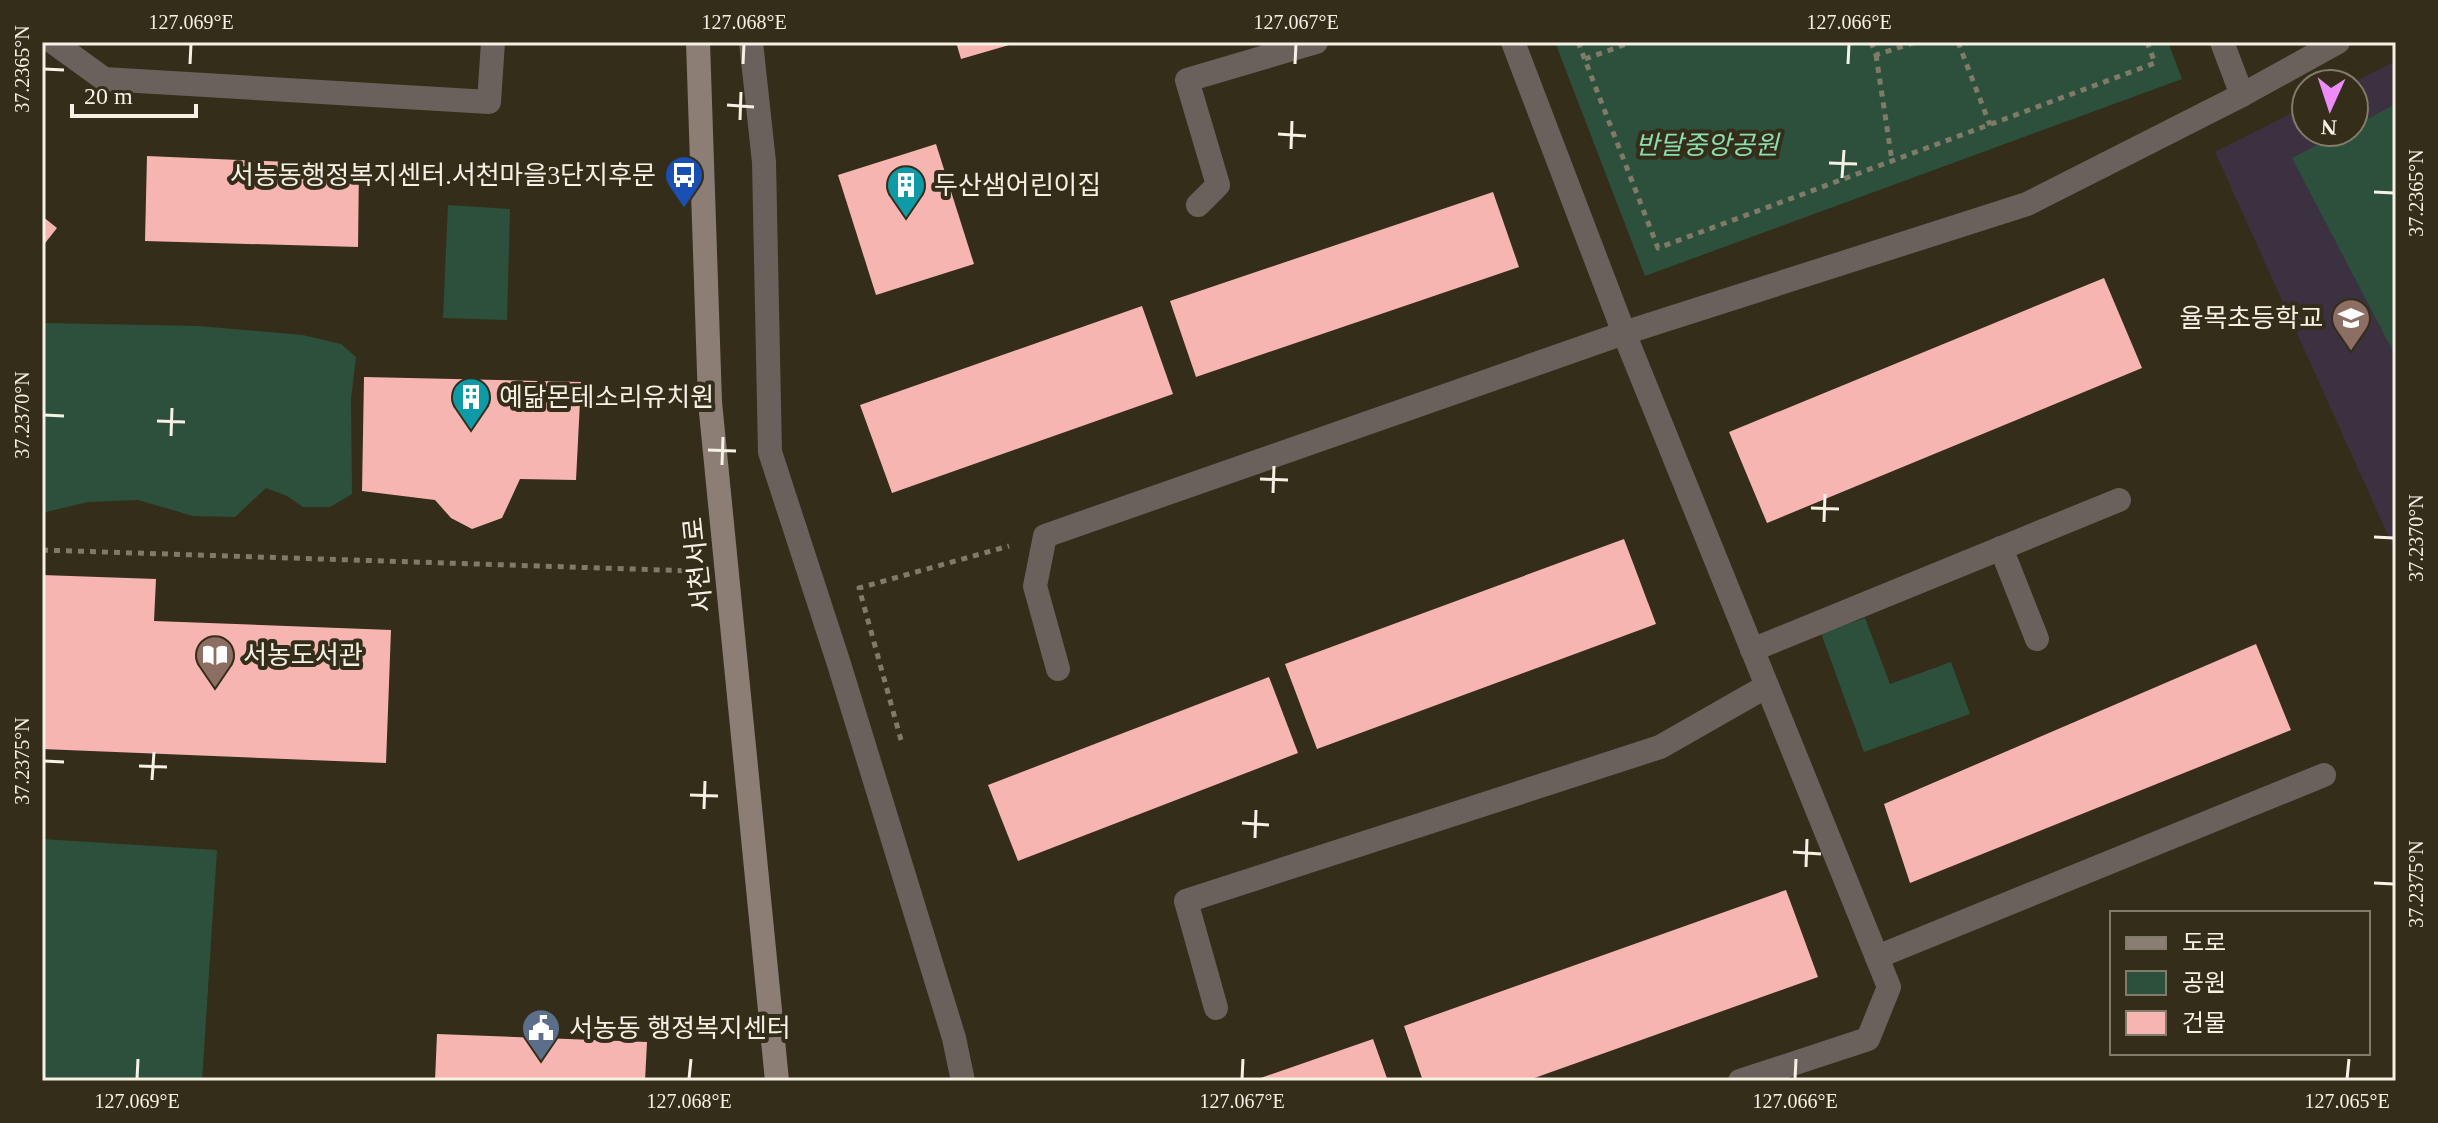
<svg xmlns="http://www.w3.org/2000/svg" width="2438" height="1123" viewBox="0 0 2438 1123" font-family="'Times New Roman','Noto Sans KR',serif">
	<rect width="100%" height="100%" fill="#342d1a"/>
	<!-- education -->
	<polygon fill="#3b3140" points="2396,61 2396,553 2215,152 2306,106 2306,132 2354,132 2354,84 2350,84"/>
	<!-- green -->
	<g fill="#2c503c">
		<polygon points="1555,42 2168,42 2182,79 1645,276"/>
		<polygon points="2396,104 2396,357 2292,158 2342,132 2354,132 2354,126"/>
		<polygon points="448,205 510,209 507,320 443,318"/>
		<polygon points="42,323 199,326 303,335 341,344 356,357 351,399 352,494 330,507 303,507 287,496 266,488 235,517 193,516 138,500 88,502 42,513"/>
		<polygon points="1865,618 1890,684 1951,662 1970,714 1864,752 1821,633"/>
		<polygon points="42,839 217,850 202,1081 42,1081"/>
	</g>
	<!-- building -->
	<g fill="#f7b5b2">
		<polygon points="956,42 1016,42 1016,43 961,59"/>
		<polygon points="936,144 974,264 876,295 838,175"/>
		<polygon points="147,156 359,165 358,247 145,241"/>
		<polygon points="1493,192 1519,267 1196,377 1170,301"/>
		<polygon points="42,216 57,228 42,247"/>
		<polygon points="2104,278 2142,368 1767,523 1729,432"/>
		<polygon points="1142,306 1173,394 892,493 860,405"/>
		<polygon points="364,377 581,382 576,480 520,479 502,518 472,529 451,518 435,500 362,491"/>
		<polygon points="1624,539 1656,624 1317,749 1285,664"/>
		<polygon points="42,575 156,579 154,621 391,630 386,763 42,749"/>
		<polygon points="2256,644 2291,730 1910,883 1884,804"/>
		<polygon points="1269,677 1298,753 1018,861 988,785"/>
		<polygon points="1786,890 1818,977 1526,1081 1423,1081 1404,1026"/>
		<polygon points="437,1034 647,1042 645,1081 435,1081"/>
		<polygon points="1373,1039 1388,1081 1252,1081"/>
	</g>
	<g fill="none" stroke-linecap="round" stroke-linejoin="round">
		<!-- path -->
		<g stroke="#807a69" stroke-width="5" stroke-dasharray="6 6" stroke-linecap="butt">
			<polyline points="1578,42 1658,248 2155,63 2147,42"/>
			<polyline points="1871,42 1876,55 1916,42"/>
			<polyline points="1958,42 1990,125"/>
			<polyline points="1876,55 1892,161"/>
			<polyline points="1585,59 1632,42"/>
			<polyline points="42,550 694,571"/>
			<polyline points="901,740 859,588 1009,546"/>
		</g>
		<!-- lane -->
		<g stroke="#6a615c" stroke-width="24">
			<polyline points="53,42 104,79 489,102 493,42"/>
			<polyline points="751,42 764,162 770,452 839,664 954,1038 963,1081"/>
			<polyline points="1513,42 1624,333 1889,987 1868,1039 1740,1081"/>
			<polyline points="1198,205 1218,185 1187,80 1316,42"/>
			<polyline points="2001,548 2037,639"/>
			<polyline points="1752,650 2119,500"/>
			<polyline points="1058,669 1035,586 1045,536 1624,333 2027,204 2104,165"/>
			<polyline points="1877,957 2324,775"/>
			<polyline points="1216,1008 1186,901 1660,747 1767,686"/>
		</g>
		<!-- street -->
		<g stroke="#6a615c" stroke-width="24">
			<polyline points="2222,42 2242,95"/>
			<polyline points="2104,165 2242,95 2338,42"/>
		</g>
		<!-- secondary -->
		<polyline stroke="#8c7d75" stroke-width="24" points="698,42 710,402 777,1081"/>
	</g>
	<!-- ticks -->
	<path fill="none" stroke="#f6f1e5" stroke-width="3" d="M190 64 191 44M743 64 744 44M1295 64 1296 44M1848 64 1849 44M44 69 64 70M727 105 754 107M740 120 741 92M1278 134 1306 136M1291 149 1292 121M1829 163 1857 164M1842 178 1844 150M2374 192 2394 193M44 415 64 416M157 421 185 422M171 436 172 408M708 450 736 451M722 465 723 437M1260 479 1288 480M1273 493 1274 466M1811 508 1839 509M1824 522 1825 494M2374 537 2394 538M44 761 64 762M139 766 167 767M152 780 154 752M690 795 718 796M704 809 705 781M1242 823 1269 825M1255 838 1256 810M1793 852 1821 854M1806 867 1807 839M2374 883 2394 884M137 1079 138 1059M689 1079 691 1059M1242 1079 1243 1059M1795 1079 1796 1059M2347 1079 2349 1059"/>
	<!-- icons -->
	<defs>
		<g id="bus-pin" transform="scale(2)"><path d="M0 17L-7.5 6A9.5 9.5 0 1 1 7.5 6Z" fill="#1a4fb4" stroke="#342d1a"/><path d="M-5-6H5V4H4V6H2V4H-2V6H-4V4H-5ZM-3.5-4V0h7V-4ZM-3.5 1.2v1.5H-2V1.2ZM2 1.2v1.5H3.5V1.2Z" fill="#fff"/></g>
		<g id="building-pin" transform="scale(2)"><path d="M0 17L-7.5 6A9.5 9.5 0 1 1 7.5 6Z" fill="#0f9aa8" stroke="#342d1a"/><path d="M-4-6H4V6H1V3H-1V6H-4ZM-2.5-4.3h1.7v1.8h-1.7ZM.8-4.3h1.7v1.8H.8ZM-2.5-1h1.7V.8h-1.7ZM.8-1h1.7V.8H.8Z" fill="#fff"/></g>
		<g id="school-pin" transform="scale(2)"><path d="M0 17L-7.5 6A9.5 9.5 0 1 1 7.5 6Z" fill="#8d6e63" stroke="#342d1a"/><path d="M0-5L7-2L0 1L-7-2ZM-4 1L0 2.5L4 1V4Q0 6-4 4Z" fill="#fff"/></g>
		<g id="library-pin" transform="scale(2)"><path d="M0 17L-7.5 6A9.5 9.5 0 1 1 7.5 6Z" fill="#8d6e63" stroke="#342d1a"/><path d="M-6-4Q-3-5.5-.7-3.5V5Q-3 3-6 4ZM6-4Q3-5.5 .7-3.5V5Q3 3 6 4Z" fill="#fff"/></g>
		<g id="civic-pin" transform="scale(2)"><path d="M0 17L-7.5 6A9.5 9.5 0 1 1 7.5 6Z" fill="#5c6f8a" stroke="#342d1a"/><path d="M-.6-6.5H3V-4.5H.6V-3L4-1V1h2V6H-6V1h2V-1L-.6-3ZM-1.2 2.5V6h2.4V2.5Z" fill="#fff"/></g>
	</defs>
	<g fill-rule="evenodd">
		<use href="#bus-pin" x="684" y="175"/>
		<use href="#building-pin" x="906" y="185"/>
		<use href="#school-pin" x="2351" y="318"/>
		<use href="#building-pin" x="471" y="397"/>
		<use href="#library-pin" x="215" y="655"/>
		<use href="#civic-pin" x="541" y="1028"/>
	</g>
	<g text-anchor="middle" dominant-baseline="central" stroke-width="8" stroke-linejoin="round" paint-order="stroke">
		<!-- park labels -->
		<g font-size="26" font-style="italic" fill="#8bdfaf" stroke="#342d1a">
			<text x="1707" y="145">반달중앙공원</text>
		</g>
		<!-- poi labels -->
		<g font-size="26" fill="#f6f1e5" stroke="#342d1a" text-anchor="start">
			<text x="656" y="175" text-anchor="end">서농동행정복지센터.서천마을3단지후문</text>
			<text x="934" y="185">두산샘어린이집</text>
			<text x="2323" y="318" text-anchor="end">율목초등학교</text>
			<text x="499" y="397">예닮몬테소리유치원</text>
			<text x="243" y="655">서농도서관</text>
			<text x="569" y="1028">서농동 행정복지센터</text>
		</g>
		<!-- street labels -->
		<g font-size="26" fill="#f6f1e5" stroke="#342d1a">
			<text transform="translate(698 565) rotate(-96)">서천서로</text>
		</g>
	</g>
	<!-- border -->
	<rect width="2438" height="1123" fill="none" stroke="#342d1a" stroke-width="88"/>
	<!-- legend -->
	<rect x="2110" y="911" width="260" height="144" fill="#342d1a" stroke="#827b6b" stroke-width="2"/>
	<rect x="2126" y="937" width="40" height="12" fill="#8c7d75" stroke="#827b6b" stroke-width="2"/>
	<text x="2182" y="951" font-size="24" fill="#f6f1e5">도로</text>
	<rect x="2126" y="971" width="40" height="24" fill="#2c503c" stroke="#827b6b" stroke-width="2"/>
	<text x="2182" y="991" font-size="24" fill="#f6f1e5">공원</text>
	<rect x="2126" y="1011" width="40" height="24" fill="#f7b5b2" stroke="#827b6b" stroke-width="2"/>
	<text x="2182" y="1031" font-size="24" fill="#f6f1e5">건물</text>
	<!-- north arrow -->
	<g transform="translate(2330 108) rotate(183)"><circle r="38" fill="#342d1a" stroke="#827b6b" stroke-width="2"/>
	<path d="M0-6L14 30L0 20L-14 30Z" fill="#ed8cf9"/>
	<text y="-12" font-size="22" font-weight="bold" text-anchor="middle" fill="#f6f1e5">N</text>
	</g>
	<!-- scale -->
	<path d="M72 104v12h124v-12" fill="none" stroke="#f6f1e5" stroke-width="4"/>
	<text x="84" y="104" font-size="24" fill="#f6f1e5" stroke="#342d1a" stroke-width="6" paint-order="stroke">20 m</text>
	<rect x="44" y="44" width="2350" height="1035" fill="none" stroke="#f6f1e5" stroke-width="3"/>
	<g font-size="20" text-anchor="middle" fill="#f6f1e5">
		<text x="191" y="29">127.069°E</text>
		<text x="744" y="29">127.068°E</text>
		<text x="1296" y="29">127.067°E</text>
		<text x="1849" y="29">127.066°E</text>
		<text transform="translate(22 69) rotate(-90)" y="7">37.2365°N</text>
		<text transform="translate(2416 193) rotate(-90)" y="7">37.2365°N</text>
		<text transform="translate(22 415) rotate(-90)" y="7">37.2370°N</text>
		<text transform="translate(2416 538) rotate(-90)" y="7">37.2370°N</text>
		<text transform="translate(22 761) rotate(-90)" y="7">37.2375°N</text>
		<text transform="translate(2416 884) rotate(-90)" y="7">37.2375°N</text>
		<text x="137" y="1108">127.069°E</text>
		<text x="689" y="1108">127.068°E</text>
		<text x="1242" y="1108">127.067°E</text>
		<text x="1795" y="1108">127.066°E</text>
		<text x="2347" y="1108">127.065°E</text>
	</g>
</svg>
